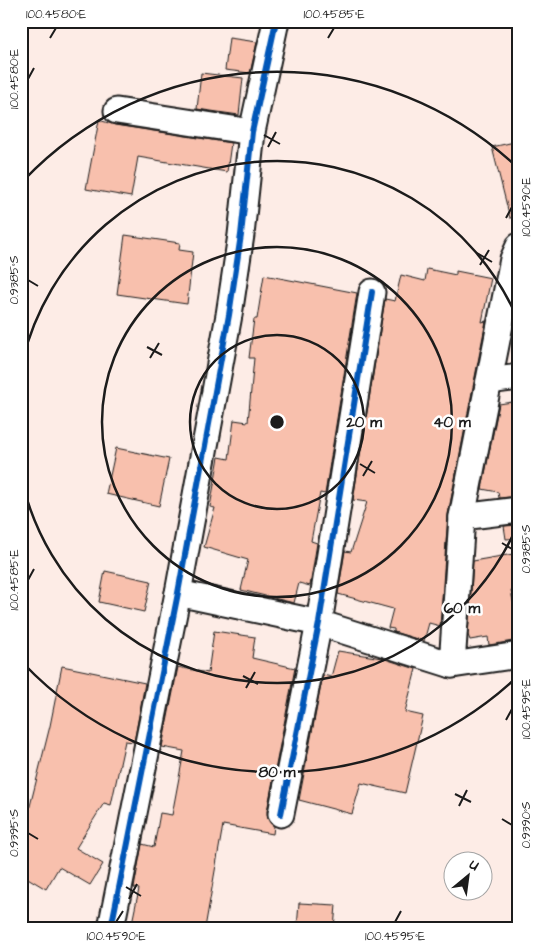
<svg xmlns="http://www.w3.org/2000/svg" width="540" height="949" viewBox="0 0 540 949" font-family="'Architects Daughter',sans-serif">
	<rect width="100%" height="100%" fill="#fdece6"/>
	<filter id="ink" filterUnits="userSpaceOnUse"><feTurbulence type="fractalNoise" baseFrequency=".02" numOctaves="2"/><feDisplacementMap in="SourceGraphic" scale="10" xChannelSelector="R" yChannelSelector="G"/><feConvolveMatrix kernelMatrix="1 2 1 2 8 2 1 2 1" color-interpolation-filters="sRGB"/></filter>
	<g filter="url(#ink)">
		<!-- building -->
		<g fill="#f8c0ad" stroke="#1c1c1c">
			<polygon points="229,38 257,42 250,73 225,70"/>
			<polygon points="201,73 243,78 239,115 197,109"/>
			<polygon points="99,120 115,125 231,143 227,172 138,157 131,197 86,189"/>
			<polygon points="519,141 519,217 510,218 492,147"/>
			<polygon points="125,235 180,243 179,250 193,252 187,304 117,294"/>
			<polygon points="427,269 456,275 456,271 491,278 482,322 486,321 448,514 440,626 429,623 424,641 394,632 394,629 388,628 393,609 338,594 345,551 351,552 367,502 353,500 385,299 395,301 401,275 425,281"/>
			<polygon points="264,275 357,293 325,494 320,493 311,541 317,543 310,586 299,583 294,603 241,590 248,560 204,547 215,508 210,507 219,457 229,459 234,420 248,422 254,358 249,358 254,319 257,319"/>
			<polygon points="519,401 519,496 499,498 498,492 482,489 499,404"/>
			<polygon points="116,448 169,459 159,506 106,494"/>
			<polygon points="519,525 519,538 506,539 504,526"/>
			<polygon points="519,553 519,589 511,591 519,630 519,640 489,645 488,637 470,640 468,635 473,561"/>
			<polygon points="105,571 151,581 144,612 99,602"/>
			<polygon points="214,631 255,637 252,658 295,668 267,811 268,819 274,826 273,834 223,825 205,928 131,928 139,889 134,888 142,844 154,847 160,813 172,815 184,751 162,747 178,667 208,673"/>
			<polygon points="338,651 382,658 416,669 405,712 423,716 405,793 361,783 352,814 299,800 323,675 331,677"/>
			<polygon points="62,666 145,683 134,742 125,741 111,805 104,803 76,848 103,864 90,885 59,867 46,889 21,874 21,818 26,822 50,726"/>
			<polygon points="299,903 336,905 334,928 297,928"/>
		</g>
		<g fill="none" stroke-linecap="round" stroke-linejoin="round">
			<!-- minor casing -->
			<g stroke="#1c1c1c" stroke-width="29">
				<g id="minor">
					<polyline points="117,111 252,132"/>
					<polyline points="489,381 519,377"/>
					<polyline points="462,517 519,510"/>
					<polyline points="178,593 319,623 452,665 519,655"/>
					<polyline points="452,665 462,517 513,259 519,246"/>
					<polyline points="281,814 319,623 372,292"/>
					<polyline points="111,928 178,593 229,315 241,235 252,132 276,21"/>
				</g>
			</g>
			<!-- minor -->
			<use href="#minor" stroke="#fff" stroke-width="25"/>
			<!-- cycleway casing -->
			<g stroke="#fff" stroke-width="9">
				<g id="cycleway">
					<polyline points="281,814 319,623 372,292"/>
					<polyline points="111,928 178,593 229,315 241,235 252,132 276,21"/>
				</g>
			</g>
			<!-- cycleway -->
			<use href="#cycleway" stroke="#0057b8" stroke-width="6"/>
		</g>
	</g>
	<!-- ticks -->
	<path fill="none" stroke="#1c1c1c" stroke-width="2" d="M50 38 56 28M328 38 334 28M28 79 34 68M264 135 280 144M268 147 276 132M506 218 512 207M477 253 492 262M480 265 489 250M28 280 38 286M147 347 162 355M150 358 159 343M360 464 375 473M363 476 372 461M502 543 512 549M28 580 34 569M243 676 258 684M246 688 255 672M506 720 512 709M455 794 471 802M459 806 467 790M502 819 512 825M28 833 38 839M126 887 141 896M129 899 137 884M116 922 123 911M395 922 401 911"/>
	<!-- distance rings -->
	<g fill="none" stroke="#1c1c1c" stroke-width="2.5">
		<circle cx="277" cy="422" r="87"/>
		<circle cx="277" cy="422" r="175"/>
		<path d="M518 524A262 262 0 0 1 22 481M22 363A262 262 0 0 1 518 320"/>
		<path d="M518 676A350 350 0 0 1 23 663M23 181A350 350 0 0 1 518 168"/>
	</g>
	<circle cx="277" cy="422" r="8" fill="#1c1c1c" stroke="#fff" stroke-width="2.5"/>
	<g font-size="15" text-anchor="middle" font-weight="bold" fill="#1c1c1c" stroke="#fff" stroke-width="5" stroke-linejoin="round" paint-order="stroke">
		<text x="364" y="427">20 m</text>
		<text x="452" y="427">40 m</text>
		<text x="462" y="613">60 m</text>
		<text x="277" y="777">80 m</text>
	</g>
	<!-- margin -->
	<rect width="540" height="949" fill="none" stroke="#fff" stroke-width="55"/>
	<!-- north arrow -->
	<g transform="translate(468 876) rotate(29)"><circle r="24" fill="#ffffff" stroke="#a4a4a4"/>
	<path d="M0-4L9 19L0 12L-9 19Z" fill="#1c1c1c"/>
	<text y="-8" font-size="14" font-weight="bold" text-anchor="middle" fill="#1c1c1c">U</text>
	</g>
	<rect x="28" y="28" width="484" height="894" fill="none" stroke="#1c1c1c" stroke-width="2"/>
	<g font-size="12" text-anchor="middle" fill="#1c1c1c">
		<text x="56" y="18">100.4580°E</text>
		<text x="334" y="18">100.4585°E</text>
		<text transform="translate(14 79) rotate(-90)" y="4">100.4580°E</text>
		<text transform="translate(526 207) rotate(-90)" y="4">100.4590°E</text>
		<text transform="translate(14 280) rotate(-90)" y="4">0.9385°S</text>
		<text transform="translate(526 549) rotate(-90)" y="4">0.9385°S</text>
		<text transform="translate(14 580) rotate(-90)" y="4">100.4585°E</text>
		<text transform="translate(526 709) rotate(-90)" y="4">100.4595°E</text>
		<text transform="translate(526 825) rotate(-90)" y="4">0.9390°S</text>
		<text transform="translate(14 833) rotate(-90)" y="4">0.9395°S</text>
		<text x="116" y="940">100.4590°E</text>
		<text x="395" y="940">100.4595°E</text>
	</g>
</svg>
